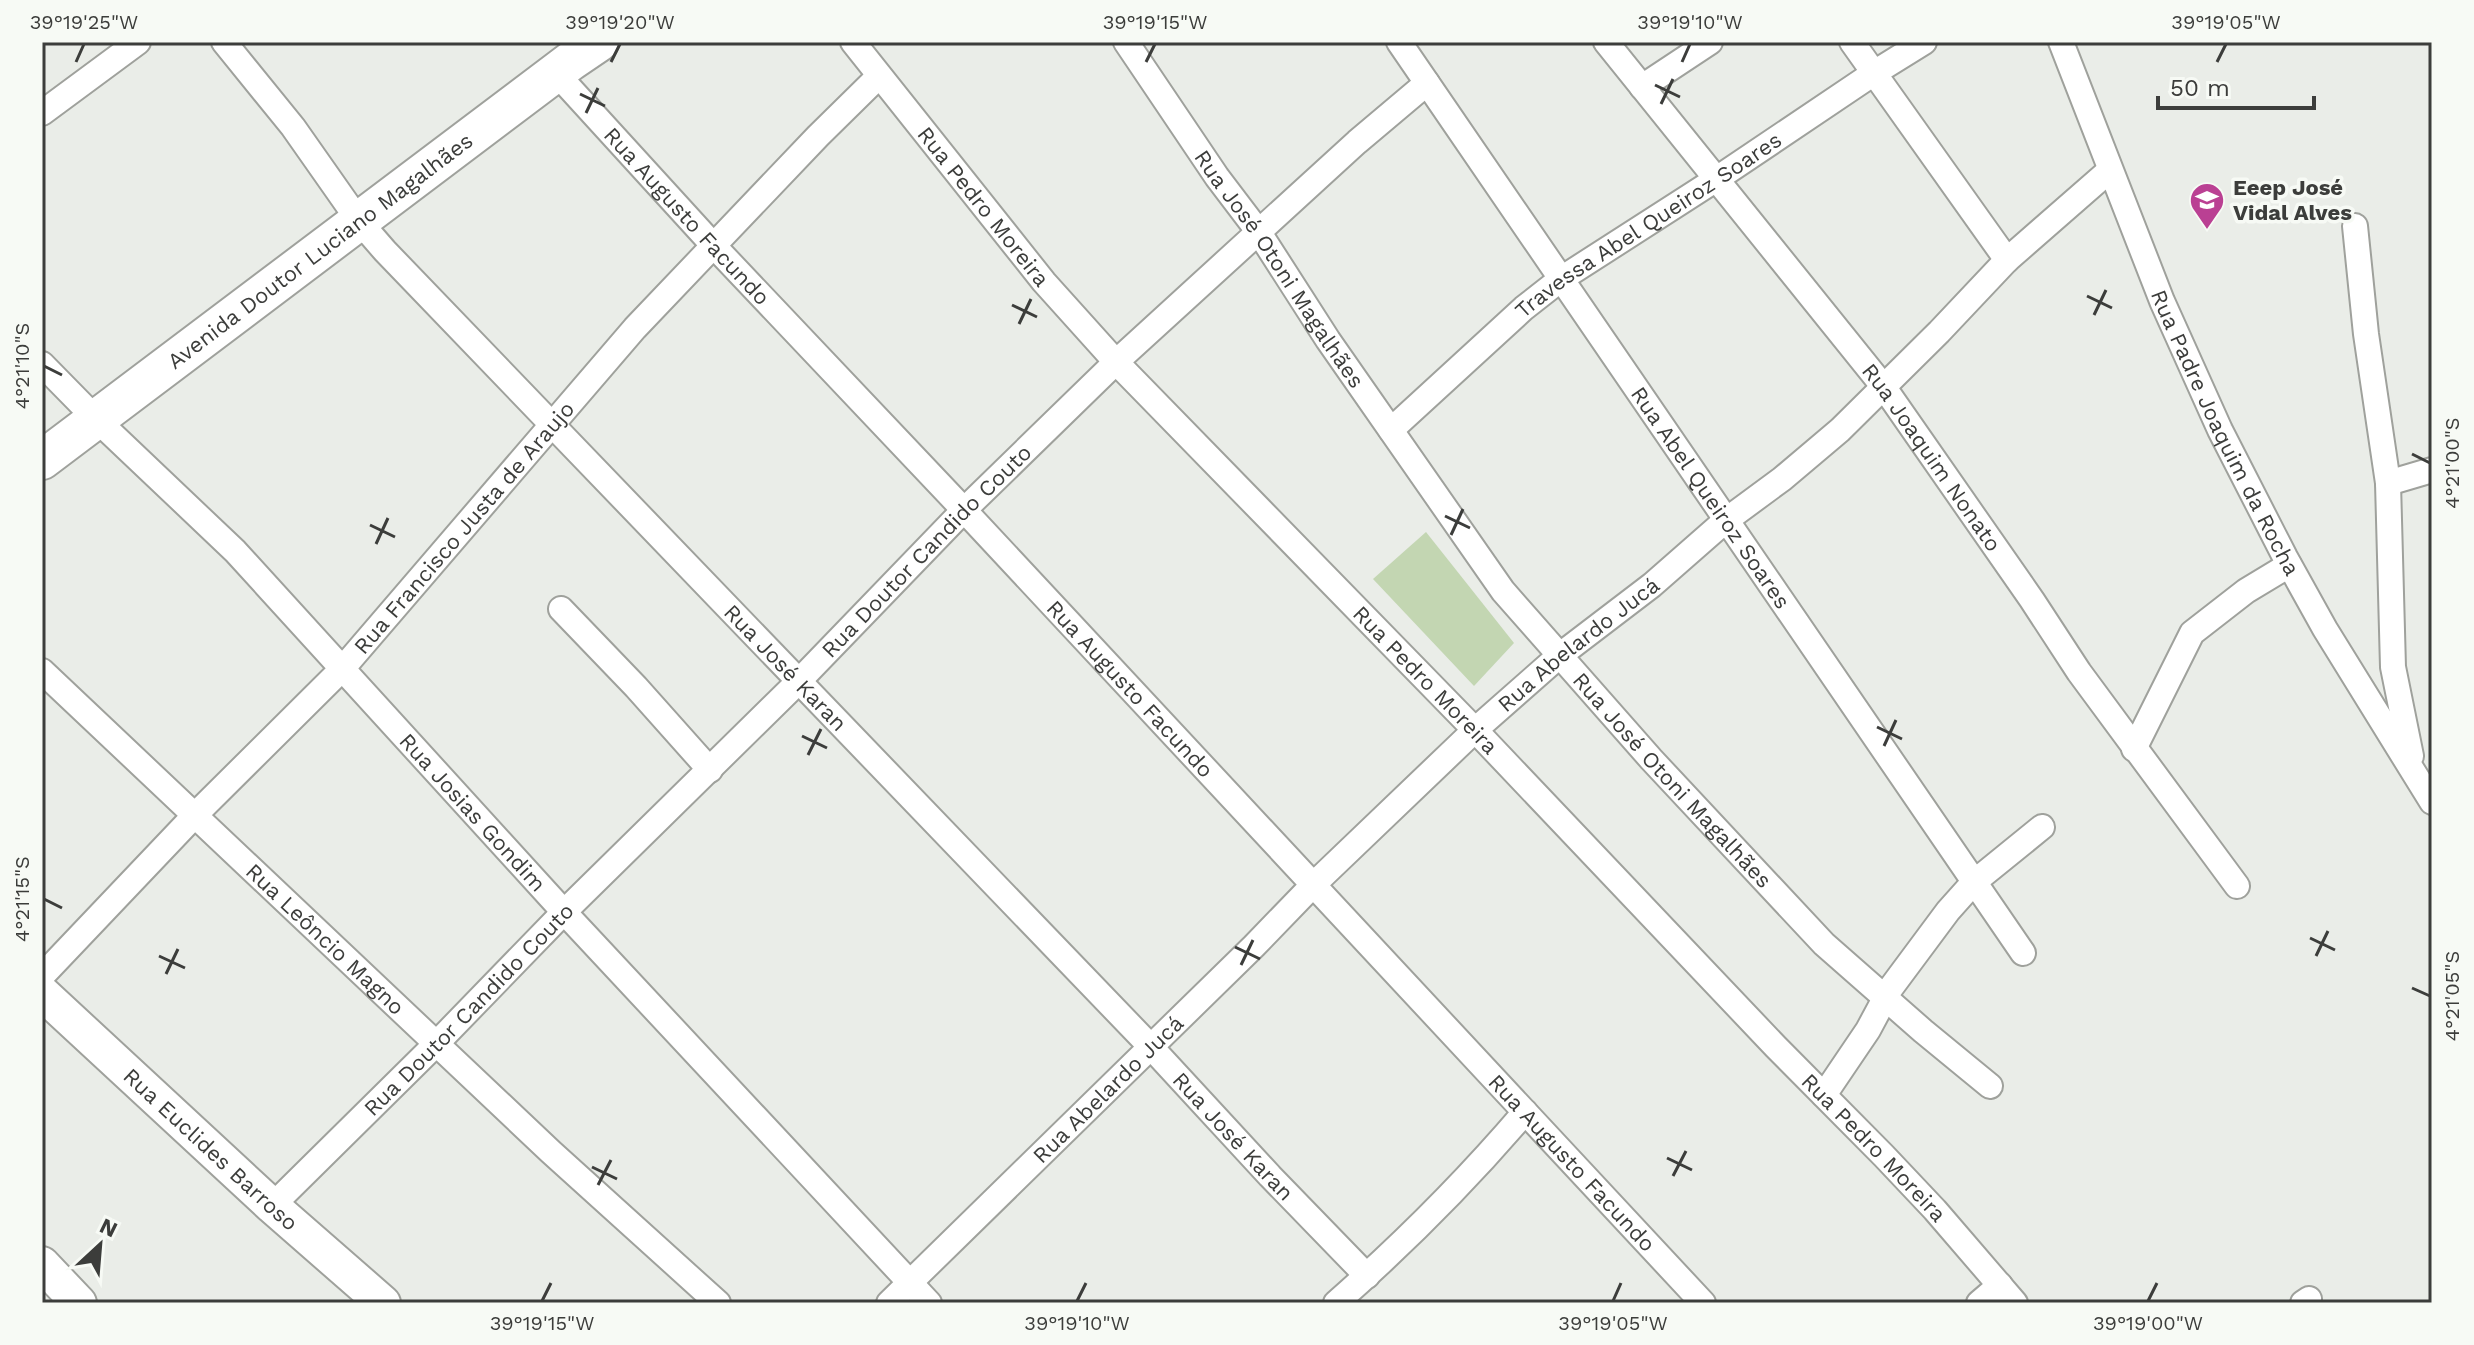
<svg xmlns="http://www.w3.org/2000/svg" width="2474" height="1345" viewBox="0 0 2474 1345" font-family="'Work Sans',sans-serif">
	<rect width="100%" height="100%" fill="#eaede8"/>
	<!-- green -->
	<polygon fill="#c3d6b2" points="1426,532 1514,643 1474,686 1373,579"/>
	<g fill="none" stroke-linecap="round" stroke-linejoin="round">
		<!-- street casing -->
		<g stroke="#9fa19c" stroke-width="28">
			<g id="street">
				<path id="s1" d="M224 42 293 127 359 221 385 251 1150 1046 1270 1176 1367 1276"/>
				<path id="s2" d="M853 42 1044 282 1116 362 1475 730 1776 1047 1884 1156 1935 1210 2015 1303"/>
				<path id="s3" d="M1126 42 1217 177 1258 231 1328 340 1503 591 1651 759 1824 944 1923 1031 1990 1086"/>
				<path id="s4" d="M1399 42 2023 953"/>
				<path id="s5" d="M1606 42 1883 386 2032 600 2079 672 2237 886"/>
				<polyline points="1852,42 2007,260"/>
				<path id="s6" d="M2061 42 2162 301 2220 430 2285 557 2325 629 2432 802"/>
				<path id="s7" d="M556 73 713 245 964 510 1703 1303"/>
				<polyline points="1642,87 1710,42"/>
				<polyline points="42,113 138,42"/>
				<polyline points="2355,226 2366,334 2388,483 2393,667 2411,756"/>
				<path id="s8" d="M42 364 96 419 235 551 564 912 929 1303"/>
				<path id="s9" d="M1391 430 1524 308 1561 279 1715 180 1874 73 1924 42"/>
				<polyline points="2388,483 2432,470"/>
				<polyline points="561,609 636,687 710,770"/>
				<path id="s10" d="M42 671 551 1152 718 1303"/>
				<polyline points="2134,749 2192,633 2246,591 2289,565"/>
				<path id="s11" d="M42 976 195 815 343 668 635 328 818 136 879 76"/>
				<polyline points="1824,1095 1868,1030 1890,989 1948,911 1973,883 2042,827"/>
				<path id="s12" d="M272 1206 437 1043 564 912 798 682 964 510 1116 362 1357 142 1427 83"/>
				<path id="s13" d="M889 1303 1254 946 1312 886 1475 730 1559 656 1652 585 1725 521 1782 479 1840 430 1939 332 2007 260 2110 170"/>
				<path d="M1336 1303C1403 1244 1467 1180 1525 1112"/>
				<polyline points="1979,1303 2000,1285"/>
				<polyline points="2303,1303 2309,1299"/>
			</g>
		</g>
		<!-- secondary casing -->
		<g stroke="#9fa19c" stroke-width="38">
			<g id="secondary">
				<path id="s14" d="M42 993 272 1206 383 1303"/>
				<polyline points="42,1264 79,1303"/>
			</g>
		</g>
		<!-- primary casing -->
		<g stroke="#9fa19c" stroke-width="42">
			<g id="primary">
				<path id="s15" d="M42 460 571 61 599 42"/>
			</g>
		</g>
		<!-- street -->
		<use href="#street" stroke="#fff" stroke-width="24"/>
		<!-- secondary -->
		<use href="#secondary" stroke="#fff" stroke-width="34"/>
		<!-- primary -->
		<use href="#primary" stroke="#fff" stroke-width="38"/>
	</g>
	<!-- ticks -->
	<path fill="none" stroke="#3c3d3b" stroke-width="3" d="M76 62 84 44M611 62 620 44M1146 62 1155 44M1682 62 1690 44M2217 62 2226 44M1655 85 1680 97M580 94 605 106M1661 104 1673 79M586 113 598 88M2087 296 2112 308M1012 305 1037 317M2094 315 2106 290M1019 324 1031 299M44 366 62 375M2412 454 2430 463M1445 516 1470 528M370 525 395 537M1451 535 1463 509M376 544 388 518M1877 727 1902 739M802 736 827 748M1884 746 1896 720M808 755 821 729M44 899 62 908M2310 938 2335 950M1235 947 1260 959M159 956 185 968M2316 956 2328 931M1241 965 1253 940M166 974 178 949M2412 988 2430 996M1667 1158 1692 1170M592 1167 617 1179M1673 1176 1686 1151M598 1185 611 1160M542 1301 551 1283M1077 1301 1086 1283M1613 1301 1621 1283M2148 1301 2157 1283"/>
	<!-- icons -->
	<defs>
		<g id="university-pin" transform="scale(1.8)"><path d="M0 17L-7.5 6A9.5 9.5 0 1 1 7.5 6Z" fill="#ba4093" stroke="#f7faf5"/><path d="M0-5L7-2L0 1L-7-2ZM-4 1L0 2.5L4 1V4Q0 6-4 4Z" fill="#fff"/></g>
	</defs>
	<g fill-rule="evenodd">
		<use href="#university-pin" x="2207" y="200"/>
	</g>
	<g text-anchor="middle" dominant-baseline="central" stroke-width="7" stroke-linejoin="round" paint-order="stroke">
		<!-- poi labels -->
		<g font-size="22" font-weight="bold" fill="#3c3d3b" stroke="#f7faf5" text-anchor="start">
			<text x="2233" y="187">Eeep José<tspan x="2233" dy="25">Vidal Alves</tspan></text>
		</g>
		<!-- street labels -->
		<g font-size="22" fill="#3c3d3b" stroke="#f7faf5">
			<text stroke="none"><textPath href="#s2" startOffset="210">Rua Pedro Moreira</textPath></text>
			<text stroke="none"><textPath href="#s7" startOffset="194">Rua Augusto Facundo</textPath></text>
			<text stroke="none"><textPath href="#s9" startOffset="330">Travessa Abel Queiroz Soares</textPath></text>
			<text stroke="none"><textPath href="#s15" startOffset="348">Avenida Doutor Luciano Magalhães</textPath></text>
			<text stroke="none"><textPath href="#s3" startOffset="274">Rua José Otoni Magalhães</textPath></text>
			<text stroke="none"><textPath href="#s6" startOffset="424">Rua Padre Joaquim da Rocha</textPath></text>
			<text stroke="none"><textPath href="#s5" startOffset="528">Rua Joaquim Nonato</textPath></text>
			<text stroke="none"><textPath href="#s4" startOffset="552">Rua Abel Queiroz Soares</textPath></text>
			<text stroke="none"><textPath href="#s11" startOffset="616">Rua Francisco Justa de Araujo</textPath></text>
			<text stroke="none"><textPath href="#s12" startOffset="926">Rua Doutor Candido Couto</textPath></text>
			<text stroke="none"><textPath href="#s13" startOffset="954">Rua Abelardo Jucá</textPath></text>
			<text stroke="none"><textPath href="#s1" startOffset="842">Rua José Karan</textPath></text>
			<text stroke="none"><textPath href="#s2" startOffset="858">Rua Pedro Moreira</textPath></text>
			<text stroke="none"><textPath href="#s7" startOffset="842">Rua Augusto Facundo</textPath></text>
			<text stroke="none"><textPath href="#s3" startOffset="920">Rua José Otoni Magalhães</textPath></text>
			<text stroke="none"><textPath href="#s8" startOffset="622">Rua Josias Gondim</textPath></text>
			<text stroke="none"><textPath href="#s10" startOffset="390">Rua Leôncio Magno</textPath></text>
			<text stroke="none"><textPath href="#s12" startOffset="278">Rua Doutor Candido Couto</textPath></text>
			<text stroke="none"><textPath href="#s13" startOffset="306">Rua Abelardo Jucá</textPath></text>
			<text stroke="none"><textPath href="#s1" startOffset="1490">Rua José Karan</textPath></text>
			<text stroke="none"><textPath href="#s2" startOffset="1506">Rua Pedro Moreira</textPath></text>
			<text stroke="none"><textPath href="#s14" startOffset="230">Rua Euclides Barroso</textPath></text>
			<text stroke="none"><textPath href="#s7" startOffset="1490">Rua Augusto Facundo</textPath></text>
		</g>
	</g>
	<!-- border -->
	<rect width="2474" height="1345" fill="none" stroke="#f7faf5" stroke-width="88"/>
	<!-- north arrow -->
	<g transform="translate(100 1245) rotate(26)" stroke="#f7faf5" stroke-width="6" paint-order="stroke">
	<path d="M0-6L14 30L0 20L-14 30Z" fill="#3c3d3b"/>
	<text y="-12" font-size="22" font-weight="bold" text-anchor="middle" fill="#3c3d3b">N</text>
	</g>
	<!-- scale -->
	<path d="M2158 96v12h156v-12" fill="none" stroke="#3c3d3b" stroke-width="4"/>
	<text x="2170" y="96" font-size="24" fill="#3c3d3b" stroke="#f7faf5" stroke-width="6" paint-order="stroke">50 m</text>
	<rect x="44" y="44" width="2386" height="1257" fill="none" stroke="#3c3d3b" stroke-width="3"/>
	<g font-size="20" text-anchor="middle" fill="#3c3d3b">
		<text x="84" y="29">39°19'25"W</text>
		<text x="620" y="29">39°19'20"W</text>
		<text x="1155" y="29">39°19'15"W</text>
		<text x="1690" y="29">39°19'10"W</text>
		<text x="2226" y="29">39°19'05"W</text>
		<text transform="translate(22 366) rotate(-90)" y="7">4°21'10"S</text>
		<text transform="translate(2452 463) rotate(-90)" y="7">4°21'00"S</text>
		<text transform="translate(22 899) rotate(-90)" y="7">4°21'15"S</text>
		<text transform="translate(2452 996) rotate(-90)" y="7">4°21'05"S</text>
		<text x="542" y="1330">39°19'15"W</text>
		<text x="1077" y="1330">39°19'10"W</text>
		<text x="1613" y="1330">39°19'05"W</text>
		<text x="2148" y="1330">39°19'00"W</text>
	</g>
</svg>
